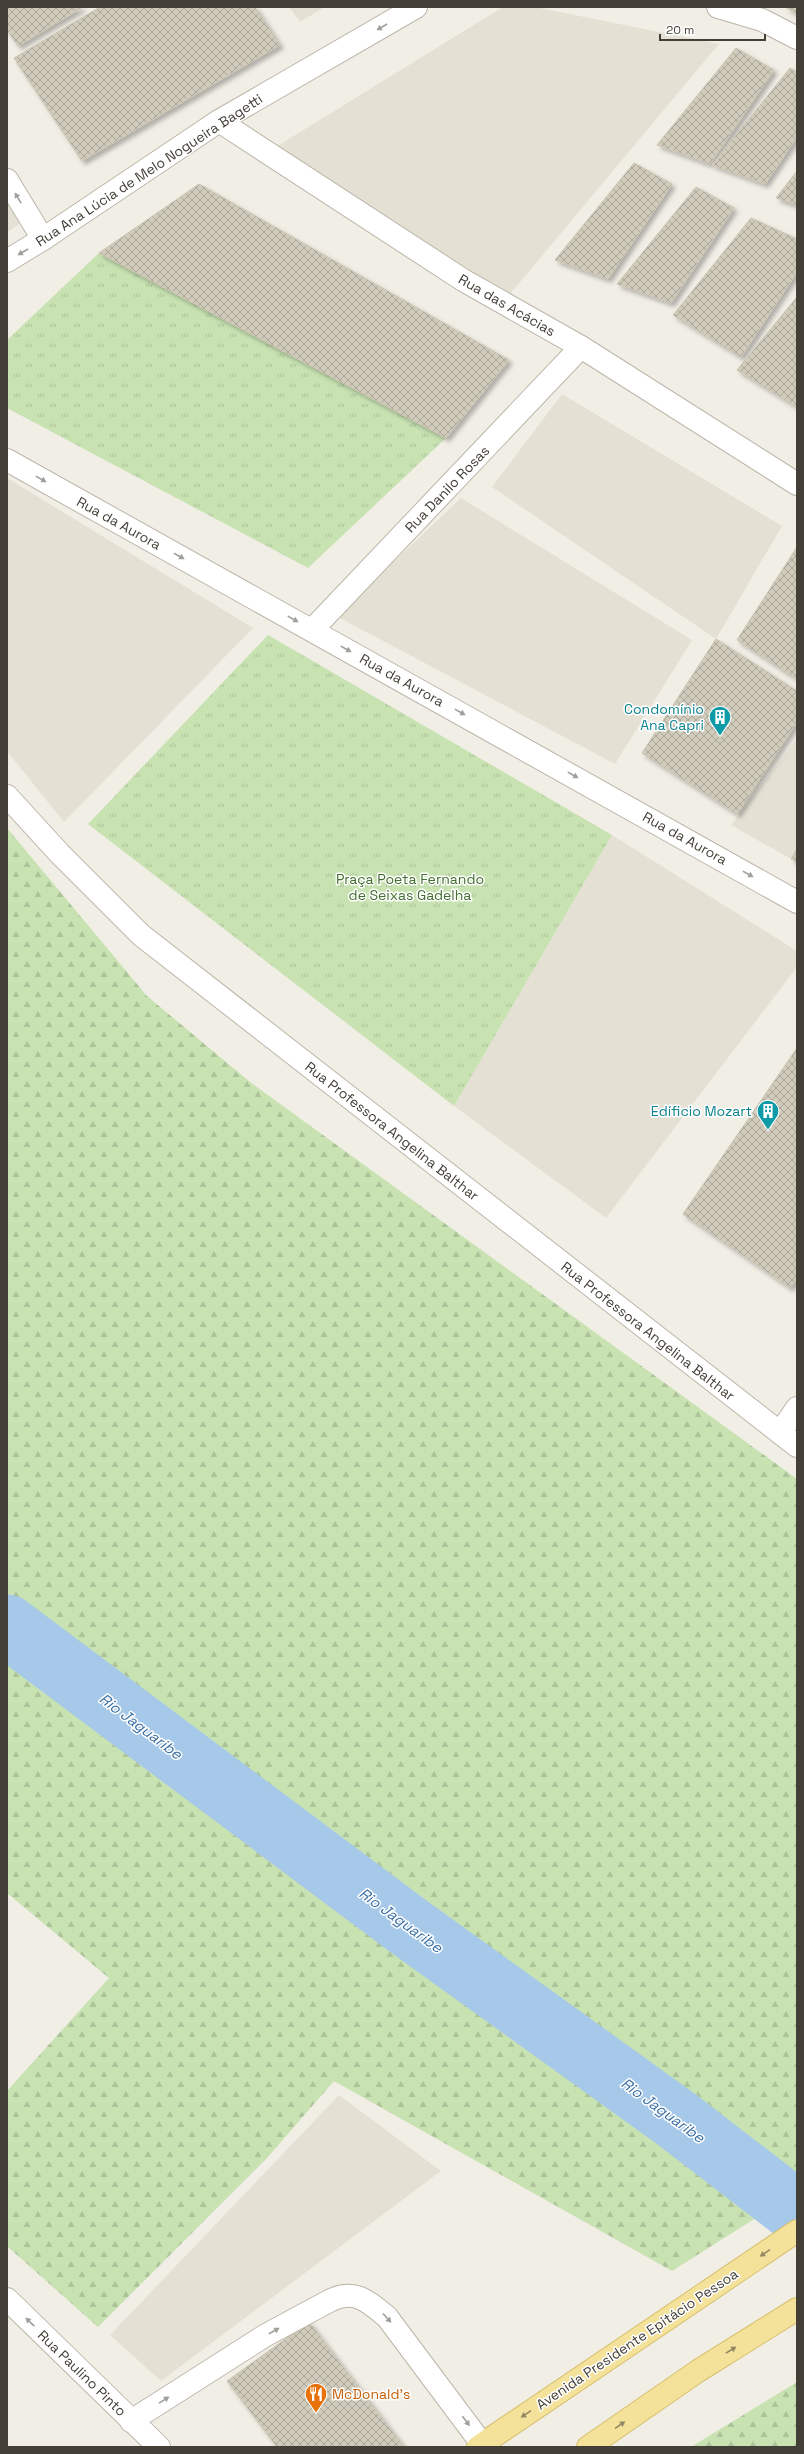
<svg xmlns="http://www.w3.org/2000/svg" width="804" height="2454" viewBox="0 0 804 2454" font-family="'Space Grotesk',sans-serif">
	<defs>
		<pattern id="grass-tufts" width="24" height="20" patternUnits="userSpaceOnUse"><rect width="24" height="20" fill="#c8e2b2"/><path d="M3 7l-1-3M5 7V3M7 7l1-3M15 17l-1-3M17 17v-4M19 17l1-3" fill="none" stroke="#adc39a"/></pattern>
		<pattern id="forest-firs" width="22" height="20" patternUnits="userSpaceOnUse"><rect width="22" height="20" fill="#c8e2b2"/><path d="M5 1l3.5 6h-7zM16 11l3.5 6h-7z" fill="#adc39a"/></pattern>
		<pattern id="building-cross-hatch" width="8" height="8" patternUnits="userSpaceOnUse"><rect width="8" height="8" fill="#d1cbbc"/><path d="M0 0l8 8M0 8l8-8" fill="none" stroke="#aba69a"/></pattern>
		<filter id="shadow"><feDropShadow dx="3.5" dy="3.5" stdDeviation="2" flood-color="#0004"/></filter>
	</defs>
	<rect width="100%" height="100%" fill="#f1eee6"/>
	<!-- residential -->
	<g fill="#e4e1d4">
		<polygon points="289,7 325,7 300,22"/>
		<polygon points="503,7 535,7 719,44 510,294 271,150"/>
		<polygon points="7,190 26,220 7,232"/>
		<polygon points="562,394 782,526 716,639 492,487"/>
		<polygon points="7,478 253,628 64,822 7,751"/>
		<polygon points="461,498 692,640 615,764 336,616"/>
		<polygon points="797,739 797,849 791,859 731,825"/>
		<polygon points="612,835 797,951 797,967 606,1218 454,1106"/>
		<polygon points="339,2095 441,2171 161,2381 110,2335"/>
	</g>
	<!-- grass -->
	<g fill="url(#grass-tufts)">
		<polygon points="99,253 446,438 308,568 7,408 7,340"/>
		<polygon points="268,635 612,835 454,1106 88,824"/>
	</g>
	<!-- forest -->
	<g fill="url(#forest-firs)">
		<polygon points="7,828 147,996 250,1082 797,1479 797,2192 672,2271 334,2081 267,2158 98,2327 7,2246 7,2091 109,1978 7,1893"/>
		<polygon points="797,2382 797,2447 691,2447"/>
	</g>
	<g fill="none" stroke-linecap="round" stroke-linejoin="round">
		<!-- river -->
		<polyline stroke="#a7c9e9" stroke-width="63" points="7,1626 408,1926 676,2119 797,2212"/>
	</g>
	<!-- building -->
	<g fill="url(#building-cross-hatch)" stroke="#cbc3b0" filter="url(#shadow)">
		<polygon points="7,7 83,7 18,46 7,30"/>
		<polygon points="100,7 255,7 280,45 82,161 14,58"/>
		<polygon points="785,7 797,7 797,14"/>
		<polygon points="736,48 774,70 710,164 657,145"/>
		<polygon points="790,68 797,72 797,137 765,184 712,165"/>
		<polygon points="634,163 672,184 608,279 555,260"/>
		<polygon points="797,171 797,205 776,198"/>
		<polygon points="199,184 509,360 446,438 99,253"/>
		<polygon points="696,187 734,208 671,303 617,284"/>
		<polygon points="751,218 797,239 797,272 741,357 673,315"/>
		<polygon points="797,297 797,407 737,370"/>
		<polygon points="797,547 797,679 737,640"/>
		<polygon points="716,639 797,691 797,722 737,814 642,753"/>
		<polygon points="797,849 797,862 791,859"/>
		<polygon points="797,1048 797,1278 790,1288 683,1214"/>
		<polygon points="309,2322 404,2447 277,2447 227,2381"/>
	</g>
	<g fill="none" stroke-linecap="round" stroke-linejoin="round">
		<!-- minor casing -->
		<g stroke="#bbb6a9" stroke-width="24">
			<g id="minor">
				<polyline points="718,7 762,20 797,38"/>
				<polyline points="219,121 463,280 581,347 797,484"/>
				<polyline points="7,180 43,239"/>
				<polyline points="7,261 43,239 219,121 416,7"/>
				<polyline points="7,460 797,902"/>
				<polyline points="312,630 581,347"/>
				<polyline points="7,796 60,854 141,935 797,1446"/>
				<polyline points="780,1433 797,1408"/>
				<polyline points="7,2299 159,2447"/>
				<path d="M131 2421 266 2335 331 2300C355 2289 368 2301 387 2317L482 2444"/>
			</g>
		</g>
		<!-- major casing -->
		<g stroke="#d7c06d" stroke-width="24">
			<g id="major">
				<polyline points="478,2447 797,2231"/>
				<polyline points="588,2447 698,2371 797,2309"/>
			</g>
		</g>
		<!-- minor -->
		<use href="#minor" stroke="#fff" stroke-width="22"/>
		<!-- major -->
		<use href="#major" stroke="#f4e29b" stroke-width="22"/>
	</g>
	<!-- one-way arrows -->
	<defs><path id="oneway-solid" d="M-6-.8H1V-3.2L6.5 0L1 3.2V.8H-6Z"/></defs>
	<g fill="#a19f9a">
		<use href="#oneway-solid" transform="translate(382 27) rotate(150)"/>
		<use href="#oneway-solid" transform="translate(18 198) rotate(-121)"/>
		<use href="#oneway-solid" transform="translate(23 252) rotate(150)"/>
		<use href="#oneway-solid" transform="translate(41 479) rotate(29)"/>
		<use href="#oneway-solid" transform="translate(179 556) rotate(29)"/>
		<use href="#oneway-solid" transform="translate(293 619) rotate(29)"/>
		<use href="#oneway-solid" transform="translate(346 649) rotate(29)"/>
		<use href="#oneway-solid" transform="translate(460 712) rotate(29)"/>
		<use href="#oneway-solid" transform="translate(573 775) rotate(29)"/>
		<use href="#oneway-solid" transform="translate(748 874) rotate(29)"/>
		<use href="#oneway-solid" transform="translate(387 2318) rotate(48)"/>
		<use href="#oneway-solid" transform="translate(30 2322) rotate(-136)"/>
		<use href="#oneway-solid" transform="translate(274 2331) rotate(-29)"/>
		<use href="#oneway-solid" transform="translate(164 2400) rotate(-32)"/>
		<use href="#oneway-solid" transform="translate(466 2421) rotate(53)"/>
	</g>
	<g fill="#938863">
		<use href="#oneway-solid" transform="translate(765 2253) rotate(146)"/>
		<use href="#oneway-solid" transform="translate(731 2350) rotate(-32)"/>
		<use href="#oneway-solid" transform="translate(526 2414) rotate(146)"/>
		<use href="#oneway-solid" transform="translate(620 2425) rotate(-34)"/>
	</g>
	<!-- icons -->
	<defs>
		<g id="building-pin" transform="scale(1.15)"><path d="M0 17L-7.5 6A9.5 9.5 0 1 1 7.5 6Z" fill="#0f9aa8" stroke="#fff"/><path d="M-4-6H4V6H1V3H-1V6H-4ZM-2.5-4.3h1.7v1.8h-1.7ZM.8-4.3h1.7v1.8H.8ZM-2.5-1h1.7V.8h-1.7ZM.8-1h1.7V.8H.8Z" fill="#fff"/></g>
		<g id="restaurant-pin" transform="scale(1.15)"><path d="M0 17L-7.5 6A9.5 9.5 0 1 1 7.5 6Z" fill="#e8710a" stroke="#fff"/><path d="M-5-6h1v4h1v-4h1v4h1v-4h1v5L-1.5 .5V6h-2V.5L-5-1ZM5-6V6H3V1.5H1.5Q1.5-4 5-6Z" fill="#fff"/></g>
	</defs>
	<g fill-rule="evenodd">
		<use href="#building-pin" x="720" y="717"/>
		<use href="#building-pin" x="768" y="1111"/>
		<use href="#restaurant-pin" x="316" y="2394"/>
	</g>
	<g text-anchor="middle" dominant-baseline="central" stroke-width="3" stroke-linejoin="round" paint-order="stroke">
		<!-- street labels -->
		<g font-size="14" fill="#433f36" stroke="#fff">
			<text transform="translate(149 170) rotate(-33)">Rua Ana Lúcia de Melo Nogueira Bagetti</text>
			<text transform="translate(507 305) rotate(30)">Rua das Acácias</text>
			<text transform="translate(447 489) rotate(-46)">Rua Danilo Rosas</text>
			<text transform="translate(119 523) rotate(29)">Rua da Aurora</text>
			<text transform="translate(402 680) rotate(29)">Rua da Aurora</text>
			<text transform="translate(685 838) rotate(29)">Rua da Aurora</text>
			<text transform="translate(392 1131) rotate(38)">Rua Professora Angelina Balthar</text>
			<text transform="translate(648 1331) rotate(38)">Rua Professora Angelina Balthar</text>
			<text transform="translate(637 2339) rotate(-34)">Avenida Presidente Epitácio Pessoa</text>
			<text transform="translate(82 2373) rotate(44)">Rua Paulino Pinto</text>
		</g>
		<!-- culture labels -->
		<g font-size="14" fill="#0d838f" stroke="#fff" text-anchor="end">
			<text x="704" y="709">Condomínio<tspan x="704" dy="16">Ana Capri</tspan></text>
			<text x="752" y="1111">Edíficio Mozart</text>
		</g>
		<!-- park labels -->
		<g font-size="14" fill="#426f2f" stroke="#fff">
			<text x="410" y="879">Praça Poeta Fernando<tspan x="410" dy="16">de Seixas Gadelha</tspan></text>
		</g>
		<!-- food labels -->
		<g font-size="14" fill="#c56008" stroke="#fff" text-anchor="start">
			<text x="332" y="2394">McDonald's</text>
		</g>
		<!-- water labels -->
		<g font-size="15" font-style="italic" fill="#3a6fa4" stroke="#fff">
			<text transform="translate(141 1726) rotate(37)">Rio Jaguaribe</text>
			<text transform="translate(401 1920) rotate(36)">Rio Jaguaribe</text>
			<text transform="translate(663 2110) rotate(36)">Rio Jaguaribe</text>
		</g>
	</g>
	<!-- border -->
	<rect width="804" height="2454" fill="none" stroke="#433f36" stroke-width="16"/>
	<!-- scale -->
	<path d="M660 34v6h105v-6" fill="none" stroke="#433f36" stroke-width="2"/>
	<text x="666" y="34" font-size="12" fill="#433f36" stroke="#ffffff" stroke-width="3" paint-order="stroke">20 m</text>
</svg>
